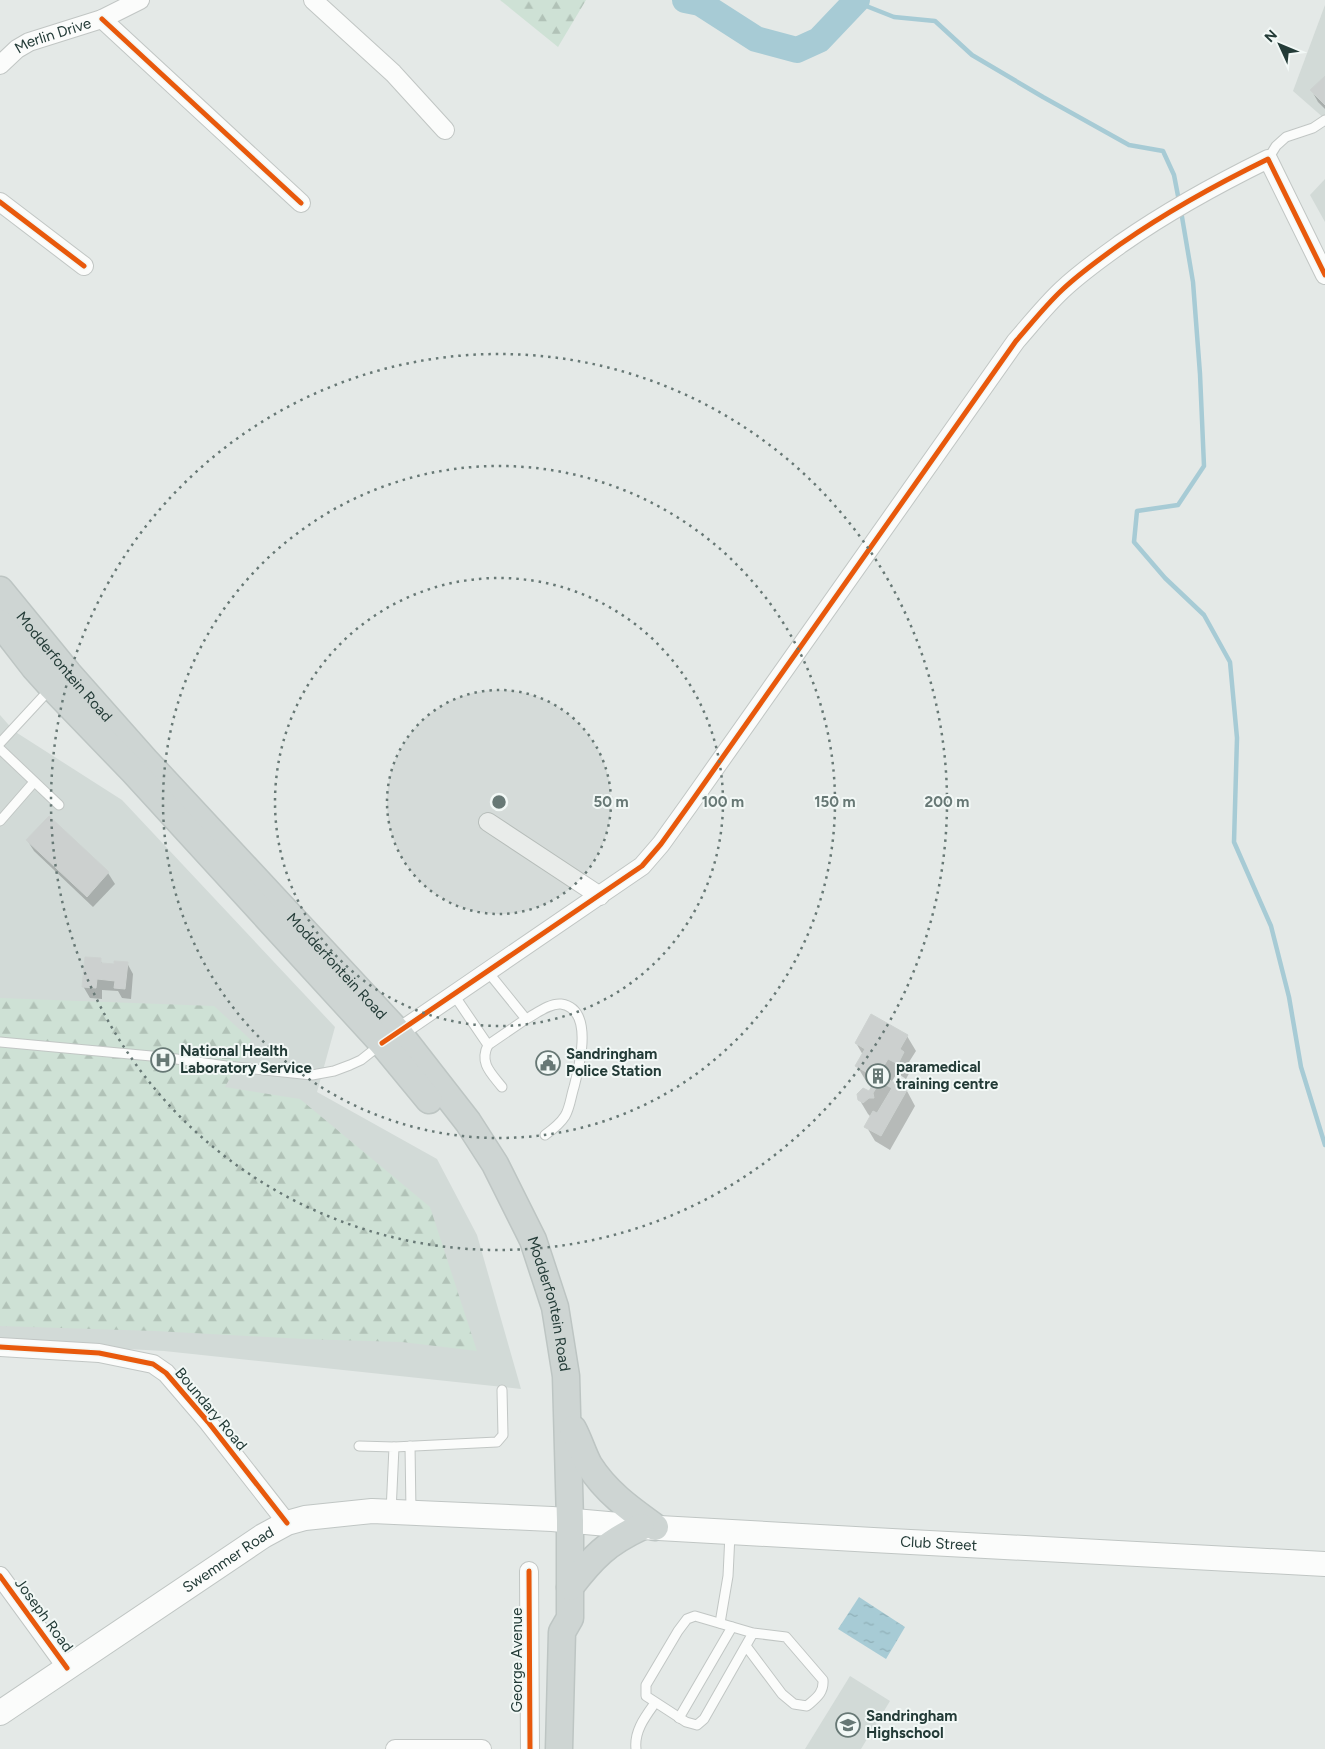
<svg xmlns="http://www.w3.org/2000/svg" width="1325" height="1749" viewBox="0 0 1325 1749" font-family="Figtree,sans-serif">
	<defs>
		<pattern id="forest-firs" width="22" height="20" patternUnits="userSpaceOnUse" patternTransform="scale(1.25)"><rect width="22" height="20" fill="#cee1d5"/><path d="M5 1l3.5 6h-7zM16 11l3.5 6h-7z" fill="#b1c2b7"/></pattern>
		<pattern id="water-ripples" width="26" height="14" patternUnits="userSpaceOnUse" patternTransform="scale(1.25)"><rect width="26" height="14" fill="#a7cbd5"/><path d="M2 4q2-2 4 0t4 0M15 11q2-2 4 0t4 0" fill="none" stroke="#8fafb7"/></pattern>
	</defs>
	<rect width="100%" height="100%" fill="#e4e9e7"/>
	<!-- built -->
	<g fill="#d2dad7">
		<polygon points="1325,5 1325,119 1293,91"/>
		<polygon points="1325,179 1325,222 1310,195"/>
		<polygon points="0,715 14,731 122,800 335,1027 317,1092 437,1159 477,1235 521,1389 164,1351 0,1342"/>
		<polygon points="850,1676 890,1701 861,1749 805,1749"/>
	</g>
	<!-- forest -->
	<g fill="url(#forest-firs)">
		<polygon points="500,0 586,0 558,47"/>
		<polygon points="0,998 214,1006 251,1040 225,1087 300,1099 430,1207 477,1351 402,1342 303,1339 155,1331 0,1326"/>
	</g>
	<!-- water -->
	<polygon fill="url(#water-ripples)" points="859,1597 905,1627 886,1659 838,1629"/>
	<!-- shadow -->
	<g fill="#0003">
		<polygon points="1325,77 1325,109 1318,102 1312,91"/>
		<polygon points="49,817 108,873 115,884 93,907 34,851 27,840"/>
		<polygon points="100,960 103,965 115,966 127,963 133,974 131,999 122,998 118,991 102,990 102,999 90,998 83,986"/>
		<polygon points="907,1036 916,1051 909,1062 912,1068 906,1079 897,1073 891,1083 907,1091 915,1106 890,1150 875,1141 866,1126 871,1117 868,1114 859,1099 869,1093 874,1086 866,1081 857,1066 863,1055 856,1043"/>
	</g>
	<g fill="none" stroke-linecap="round" stroke-linejoin="round">
		<!-- stream -->
		<g stroke="#a7cbd5" stroke-width="4.5">
			<polyline points="856,2 894,17 935,21 972,55 1043,97 1129,145 1163,151 1174,175 1179,201"/>
			<polyline points="1181,211 1193,282 1200,374 1204,466 1178,505 1137,511 1134,542 1165,578 1204,615 1230,662 1237,738 1234,842 1271,926 1289,997 1301,1067 1325,1145"/>
		</g>
		<!-- river -->
		<polyline stroke="#a7cbd5" stroke-width="26" points="685,0 700,3 756,39 797,50 819,40 857,0"/>
	</g>
	<!-- building -->
	<g fill="#ccd0cf" stroke="#cdd2d0">
		<polygon points="1325,76 1325,105 1310,90"/>
		<polygon points="49,816 109,872 87,897 26,840"/>
		<polygon points="85,957 101,958 101,963 114,964 114,961 128,962 125,989 114,988 115,981 97,979 96,988 82,987"/>
		<polygon points="871,1014 908,1035 900,1049 904,1052 898,1064 888,1059 879,1074 907,1090 881,1136 864,1127 873,1111 877,1113 892,1088 880,1082 873,1093 874,1098 869,1098 863,1103 858,1100 857,1094 863,1088 869,1091 877,1078 855,1066 865,1049 855,1043"/>
	</g>
	<g fill="none" stroke-linecap="round" stroke-linejoin="round">
		<!-- lane casing -->
		<g stroke="#c1c6c4" stroke-width="11">
			<g id="lane">
				<polyline points="1268,159 1276,146 1286,137 1313,128 1325,120"/>
				<polyline points="0,743 51,688"/>
				<polyline points="0,749 59,805"/>
				<polyline points="0,821 34,782"/>
				<polyline points="454,995 488,1045 526,1019 488,972"/>
				<path d="M526 1019C536 1014 549 1003 561 1004 595 1009 579 1067 574 1087 571 1096 570 1108 565 1116 560 1124 552 1130 545 1135"/>
				<polyline points="0,1042 162,1057 226,1066 312,1075 334,1071 350,1065 361,1060 380,1045"/>
				<path d="M488 1045C479 1063 491 1073 502 1087"/>
				<polyline points="359,1446 394,1447 391,1512"/>
				<polyline points="410,1446 411,1511"/>
				<polyline points="394,1447 497,1442 503,1435 502,1390"/>
				<polyline points="720,1623 728,1576 730,1534"/>
				<path d="M746 1646 782 1694 794 1704 807 1706C816 1698 824 1693 823 1680L786 1637 753 1633 695 1616 687 1619 678 1631 646 1685V1696L686 1722 697 1725 704 1719 753 1633"/>
				<polyline points="679,1718 732,1627"/>
				<path d="M636 1749C634 1731 645 1717 655 1703"/>
			</g>
		</g>
		<!-- street casing -->
		<g stroke="#c1c6c4" stroke-width="20">
			<g id="street">
				<polyline points="313,0 393,73 445,130"/>
				<polyline points="102,19 301,203"/>
				<path id="s1" d="M0 65 17 49 29 42 102 19 140 0"/>
				<polyline points="0,202 84,266"/>
				<polyline points="488,822 600,896"/>
				<path d="M389 1039 642 866 661 844 689 805 1016 341C1031 324 1045 306 1062 290 1081 272 1101 258 1122 243 1168 211 1217 184 1268 159L1325 275"/>
				<polyline points="0,1347 99,1353 153,1364 166,1373 208,1422 287,1523"/>
				<polyline points="529,1571 530,1749"/>
				<polyline points="0,1576 67,1668"/>
				<polyline points="395,1749 482,1749"/>
			</g>
		</g>
		<!-- secondary casing -->
		<g stroke="#c0c6c4" stroke-width="26">
			<g id="secondary">
				<path id="s2" d="M0 1713 263 1536 287 1523 305 1518 372 1511 552 1519 641 1527 873 1540 1325 1564"/>
			</g>
		</g>
		<!-- primary casing -->
		<g stroke="#bdc5c3" stroke-width="29">
			<g id="primary">
				<path id="s3" d="M0 590 68 673 146 761 398 1032 468 1122 495 1164 533 1240 555 1307 566 1376 570 1521V1618L562 1632 559 1749"/>
				<polyline points="0,623 34,667 52,687 133,771 382,1043 429,1100"/>
				<path d="M573 1429C579 1440 583 1454 589 1465 606 1492 630 1509 655 1527"/>
				<path d="M570 1587C593 1557 607 1543 641 1527"/>
			</g>
		</g>
		<!-- lane -->
		<use href="#lane" stroke="#fbfcfb" stroke-width="9"/>
		<!-- street -->
		<use href="#street" stroke="#fbfcfb" stroke-width="18"/>
		<!-- secondary -->
		<use href="#secondary" stroke="#fbfcfb" stroke-width="24"/>
		<!-- primary -->
		<use href="#primary" stroke="#ced5d3" stroke-width="26"/>
		<!-- cycleway casing -->
		<g stroke="#f2f8f6" stroke-width="8">
			<g id="cycleway">
				<polyline points="102,19 301,203"/>
				<polyline points="0,202 84,266"/>
				<path d="M382 1043 642 866 661 844 689 805 1016 341C1031 324 1045 306 1062 290 1081 272 1101 258 1122 243 1168 211 1217 184 1268 159L1325 275"/>
				<polyline points="0,1347 99,1353 153,1364 166,1373 208,1422 287,1523"/>
				<polyline points="529,1571 530,1749"/>
				<polyline points="0,1576 67,1668"/>
			</g>
		</g>
		<!-- cycleway -->
		<use href="#cycleway" stroke="#e8590c" stroke-width="5"/>
	</g>
	<!-- distance rings -->
	<circle cx="499" cy="802" r="112" fill="#677875" fill-opacity=".12"/>
	<g fill="none" stroke="#677875" stroke-width="2.5" stroke-dasharray="2.5 5">
		<circle cx="499" cy="802" r="112"/>
		<circle cx="499" cy="802" r="224"/>
		<circle cx="499" cy="802" r="336"/>
		<circle cx="499" cy="802" r="448"/>
	</g>
	<!-- icons -->
	<defs>
		<g id="hospital-ring" transform="scale(1.25)"><circle r="9.5" fill="#f2f8f6" stroke="#677875" stroke-width="1.5"/><path d="M-5-5h3v3.5h4V-5h3V5h-3V1.5h-4V5h-3Z" fill="#677875"/></g>
		<g id="civic-ring" transform="scale(1.25)"><circle r="9.5" fill="#f2f8f6" stroke="#677875" stroke-width="1.5"/><path d="M-.6-6.5H3V-4.5H.6V-3L4-1V1h2V6H-6V1h2V-1L-.6-3ZM-1.2 2.5V6h2.4V2.5Z" fill="#677875"/></g>
		<g id="building-ring" transform="scale(1.25)"><circle r="9.5" fill="#f2f8f6" stroke="#677875" stroke-width="1.5"/><path d="M-4-6H4V6H1V3H-1V6H-4ZM-2.5-4.3h1.7v1.8h-1.7ZM.8-4.3h1.7v1.8H.8ZM-2.5-1h1.7V.8h-1.7ZM.8-1h1.7V.8H.8Z" fill="#677875"/></g>
		<g id="school-ring" transform="scale(1.25)"><circle r="9.5" fill="#f2f8f6" stroke="#677875" stroke-width="1.5"/><path d="M0-5L7-2L0 1L-7-2ZM-4 1L0 2.5L4 1V4Q0 6-4 4Z" fill="#677875"/></g>
	</defs>
	<g fill-rule="evenodd">
		<use href="#hospital-ring" x="163" y="1060"/>
		<use href="#civic-ring" x="548" y="1063"/>
		<use href="#building-ring" x="878" y="1076"/>
		<use href="#school-ring" x="848" y="1725"/>
	</g>
	<g text-anchor="middle" dominant-baseline="central" stroke-width="4" stroke-linejoin="round" paint-order="stroke">
		<!-- street labels -->
		<g font-size="15" fill="#233b37" stroke="#f2f8f6">
			<text stroke="none"><textPath href="#s1" startOffset="62">Merlin Drive</textPath></text>
			<text stroke="none"><textPath href="#s3" startOffset="100">Modderfontein Road</textPath></text>
			<text stroke="none"><textPath href="#s3" startOffset="505">Modderfontein Road</textPath></text>
			<text stroke="none"><textPath href="#s3" startOffset="910">Modderfontein Road</textPath></text>
			<text transform="translate(211 1409) rotate(50)">Boundary Road</text>
			<text stroke="none"><textPath href="#s2" startOffset="998">Club Street</textPath></text>
			<text stroke="none"><textPath href="#s2" startOffset="275">Swemmer Road</textPath></text>
			<text transform="translate(44 1615) rotate(54)">Joseph Road</text>
			<text transform="translate(517 1660) rotate(-90)">George Avenue</text>
		</g>
		<!-- poi labels -->
		<g font-size="15" font-weight="bold" fill="#233b37" stroke="#f2f8f6" text-anchor="start">
			<text x="180" y="1051">National Health<tspan x="180" dy="17">Laboratory Service</tspan></text>
			<text x="566" y="1054">Sandringham<tspan x="566" dy="17">Police Station</tspan></text>
			<text x="896" y="1067">paramedical<tspan x="896" dy="17">training centre</tspan></text>
			<text x="866" y="1716">Sandringham<tspan x="866" dy="17">Highschool</tspan></text>
		</g>
	</g>
	<circle cx="499" cy="802" r="8" fill="#677875" stroke="#f2f8f6" stroke-width="2.5"/>
	<g font-size="15" text-anchor="middle" font-weight="bold" fill="#677875" stroke="#f2f8f6" stroke-width="4" stroke-linejoin="round" paint-order="stroke">
		<text x="611" y="807">50 m</text>
		<text x="723" y="807">100 m</text>
		<text x="835" y="807">150 m</text>
		<text x="947" y="807">200 m</text>
	</g>
	<!-- north arrow -->
	<g transform="translate(1280 45) rotate(314)" stroke="#f2f8f6" stroke-width="4" paint-order="stroke">
	<path d="M0-4L9 19L0 12L-9 19Z" fill="#233b37"/>
	<text y="-8" font-size="14" font-weight="bold" text-anchor="middle" fill="#233b37">N</text>
	</g>
</svg>
